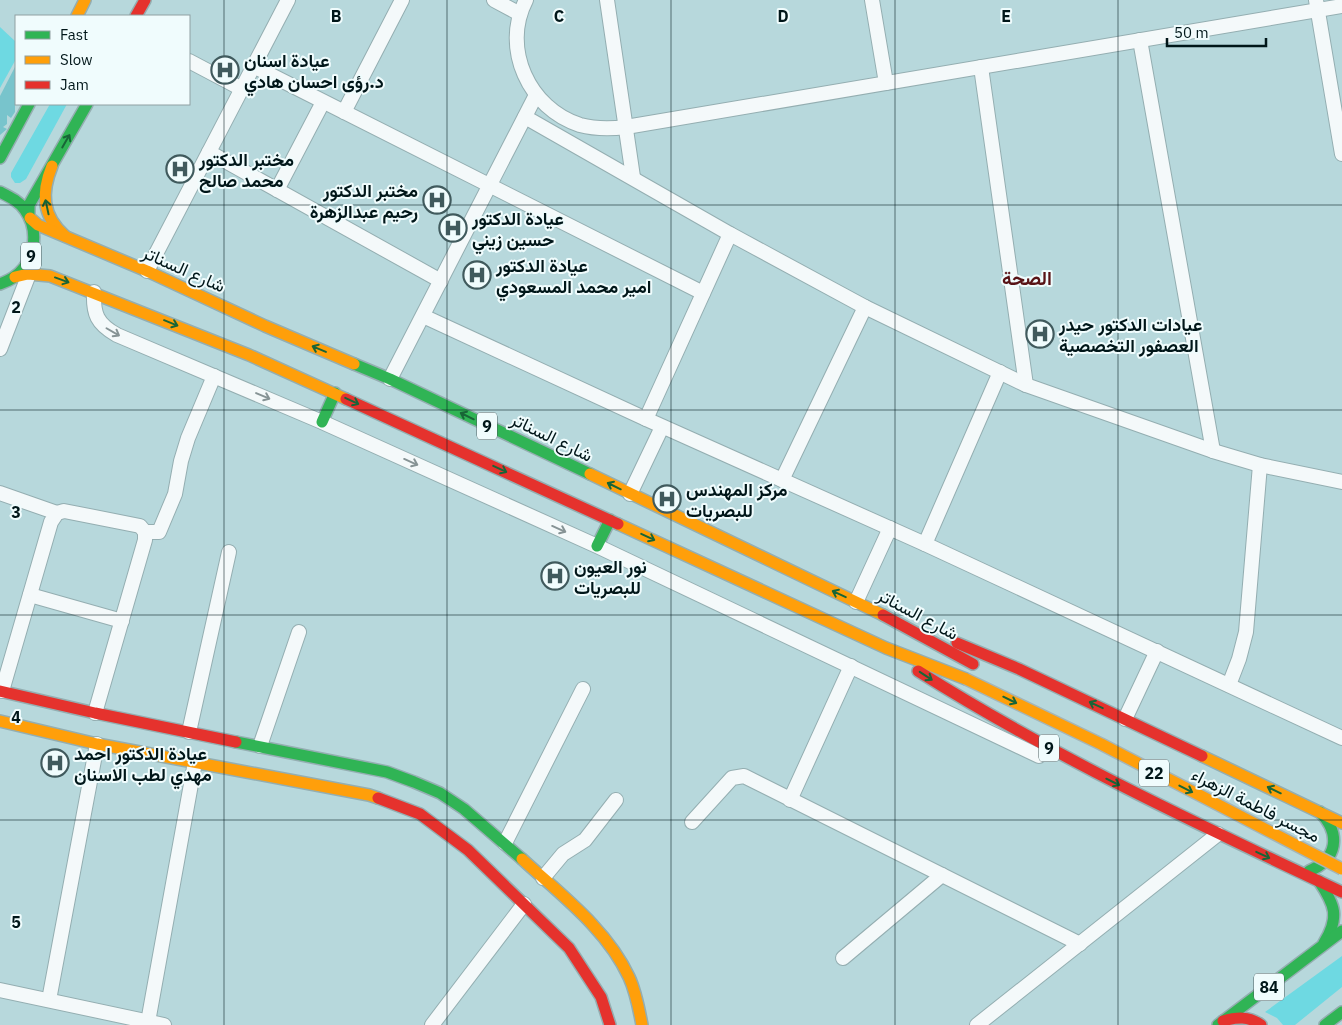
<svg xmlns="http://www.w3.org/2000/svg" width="1342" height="1025" viewBox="0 0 1342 1025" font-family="'IBM Plex Sans',Vazirmatn,sans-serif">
	<rect width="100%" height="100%" fill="#b7d8dc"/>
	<!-- green -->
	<g fill="#6ed9e2">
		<polygon points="0,27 16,42 16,59 0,88"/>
		<polygon points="50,104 67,104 26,179 20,183 15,183 11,177 11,173"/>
		<polygon points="1342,956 1342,987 1295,1025 1283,1025 1277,1018 1265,1012"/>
	</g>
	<!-- forest -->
	<polygon fill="#78c4cc" points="16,65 16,103 15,103 15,112 11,118 7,115 7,124 3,127 7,129 0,135 0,96"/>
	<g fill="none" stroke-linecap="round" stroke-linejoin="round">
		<!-- street casing -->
		<g stroke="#94aeb1" stroke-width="16">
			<g id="street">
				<polyline points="494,0 520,14"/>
				<path d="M526 0C501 48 529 109 580 125 595 129 610 129 626 127L1342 6"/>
				<polyline points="607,0 633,177"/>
				<polyline points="872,0 886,83"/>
				<polyline points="1316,0 1342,154"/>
				<polyline points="1140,40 1213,451"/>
				<polyline points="189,61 242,89"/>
				<polyline points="253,66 703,293"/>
				<polyline points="981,67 1026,385"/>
				<polyline points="344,112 402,0"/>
				<polyline points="525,117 730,234 865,307 1026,385 1213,451 1260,465 1342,482"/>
				<polyline points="209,152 441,281"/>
				<polyline points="277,190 323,102"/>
				<polyline points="147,271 288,0"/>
				<path d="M94 292C93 314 97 324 117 335L322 422 597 546 1039 756"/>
				<polyline points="423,316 646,419 925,544 1342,738"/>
				<polyline points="0,349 29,274"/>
				<polyline points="390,379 536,95"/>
				<polyline points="646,419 730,234"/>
				<polyline points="782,480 865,307"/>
				<polyline points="0,493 57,513"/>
				<polyline points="630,494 662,427"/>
				<polyline points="145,532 159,532 175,494 181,461 188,438 214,376"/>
				<polyline points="925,544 1000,372"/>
				<polyline points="30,595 122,621"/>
				<polyline points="856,602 890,528"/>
				<polyline points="1229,685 1239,659 1246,632 1260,465"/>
				<polyline points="2,691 51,522 57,513 64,511 140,526 145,532 145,540 95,713"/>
				<polyline points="1125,719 1157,651"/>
				<polyline points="189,732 229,552"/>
				<polyline points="260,746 299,632"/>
				<polyline points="790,800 851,666"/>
				<polyline points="692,822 732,778 744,776 1080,944"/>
				<polyline points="505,843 583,689"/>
				<polyline points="543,878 563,854 585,840 616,800"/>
				<polyline points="843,958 942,875"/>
				<polyline points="0,990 164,1025"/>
				<polyline points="49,1000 97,744"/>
				<polyline points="148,1022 195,762"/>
				<polyline points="432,1025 524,904"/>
				<polyline points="977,1025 1218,834"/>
			</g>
		</g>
		<!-- fast casing -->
		<g stroke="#94aeb1" stroke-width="14">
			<g id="fast">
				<polyline points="0,158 29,104"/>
				<path d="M0 192C10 197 19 201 25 210 40 231 35 263 14 277 10 280 5 282 0 284"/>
				<polyline points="29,215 29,205 87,104"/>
				<polyline points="354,364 390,379 590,474"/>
				<polyline points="322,422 335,393"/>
				<polyline points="597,546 610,520"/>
				<polyline points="236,742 387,772 414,782 440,793 464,809 522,859"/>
				<path d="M1309 871C1338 859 1341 834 1320 812"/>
				<path d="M1319 881C1335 905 1340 917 1324 943"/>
				<polyline points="1218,1025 1342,931"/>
				<polyline points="1325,1025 1342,1012"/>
			</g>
		</g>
		<!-- slow casing -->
		<g stroke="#94aeb1" stroke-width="14">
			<g id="slow">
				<polyline points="77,16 85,0"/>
				<path d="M52 166C41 193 42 216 65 236"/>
				<polyline points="30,218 38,225 147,271 265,326 354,364"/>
				<polyline points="15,277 28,274 50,276 249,355 346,399"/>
				<polyline points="590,474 883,615"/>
				<polyline points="618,524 886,648 966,679"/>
				<polyline points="0,721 97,744 369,795 378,798"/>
				<polyline points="1202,756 1342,823"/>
				<path d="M522 859C560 894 607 929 629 977 636 992 639 1009 642 1025"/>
			</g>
		</g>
		<!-- jam casing -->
		<g stroke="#94aeb1" stroke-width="14">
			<g id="jam">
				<polyline points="136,16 145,0"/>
				<polyline points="346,399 618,524"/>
				<polyline points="883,615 973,664"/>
				<polyline points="957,643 1019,669 1202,756"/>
				<path d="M918 671C1054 757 1197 824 1342 892"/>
				<polyline points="0,691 95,713 236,742"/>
				<polyline points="378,798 420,814 468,850 569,948 601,997 610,1025"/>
				<path d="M1223 1021C1237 1017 1249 1016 1261 1025"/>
			</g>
		</g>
		<!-- street -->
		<use href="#street" stroke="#f4f9fa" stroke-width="14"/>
		<!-- fast -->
		<use href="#fast" stroke="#30b455" stroke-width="11"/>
		<!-- slow -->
		<use href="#slow" stroke="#ff9f0a" stroke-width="11"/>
		<!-- jam -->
		<use href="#jam" stroke="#e5322d" stroke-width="11"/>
		<!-- slow-bridge casing -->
		<g stroke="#a5b5b7" stroke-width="14" stroke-linecap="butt">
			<polyline id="slow-bridge" points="966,679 1101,744 1342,869"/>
		</g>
		<!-- slow-bridge -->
		<use href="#slow-bridge" stroke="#ff9f0a" stroke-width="11"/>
	</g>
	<!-- one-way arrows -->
	<defs><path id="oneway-shaft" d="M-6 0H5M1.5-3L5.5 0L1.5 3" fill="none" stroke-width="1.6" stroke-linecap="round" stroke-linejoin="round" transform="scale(1.25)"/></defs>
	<g stroke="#186537">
		<use href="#oneway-shaft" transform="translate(66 141) rotate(-60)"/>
		<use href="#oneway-shaft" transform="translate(47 207) rotate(-102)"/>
		<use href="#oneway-shaft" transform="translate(62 280) rotate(20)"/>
		<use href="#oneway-shaft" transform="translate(171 323) rotate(22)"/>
		<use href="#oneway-shaft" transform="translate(319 349) rotate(-157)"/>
		<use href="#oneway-shaft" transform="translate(352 401) rotate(25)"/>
		<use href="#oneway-shaft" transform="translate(467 416) rotate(-154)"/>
		<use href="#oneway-shaft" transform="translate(500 469) rotate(25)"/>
		<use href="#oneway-shaft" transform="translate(614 486) rotate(-154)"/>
		<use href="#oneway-shaft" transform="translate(648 537) rotate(25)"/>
		<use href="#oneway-shaft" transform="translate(839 594) rotate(-155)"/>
		<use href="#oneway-shaft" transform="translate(926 676) rotate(33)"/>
		<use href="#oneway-shaft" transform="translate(1010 700) rotate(26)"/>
		<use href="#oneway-shaft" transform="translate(1096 705) rotate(-155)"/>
		<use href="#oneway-shaft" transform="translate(1113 782) rotate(26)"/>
		<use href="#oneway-shaft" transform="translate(1186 789) rotate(27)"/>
		<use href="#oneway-shaft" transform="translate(1274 790) rotate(-154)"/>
		<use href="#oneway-shaft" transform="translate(1263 855) rotate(25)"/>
	</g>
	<g stroke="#869395">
		<use href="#oneway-shaft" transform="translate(113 332) rotate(30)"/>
		<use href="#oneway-shaft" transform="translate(263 396) rotate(23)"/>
		<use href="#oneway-shaft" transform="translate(411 462) rotate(24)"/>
		<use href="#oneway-shaft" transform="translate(559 529) rotate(24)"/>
	</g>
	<!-- grid -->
	<path fill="none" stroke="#001619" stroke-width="1" stroke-opacity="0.55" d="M224 0V1025M447 0V1025M671 0V1025M895 0V1025M1118 0V1025M0 205H1342M0 410H1342M0 615H1342M0 820H1342"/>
	<!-- icons -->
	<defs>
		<g id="hospital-ring" transform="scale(1.4375)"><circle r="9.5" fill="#f0fcfd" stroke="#405a5d" stroke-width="1.5"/><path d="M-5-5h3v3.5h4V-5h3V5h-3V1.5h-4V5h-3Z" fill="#405a5d"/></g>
	</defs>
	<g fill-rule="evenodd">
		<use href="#hospital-ring" x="225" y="70"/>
		<use href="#hospital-ring" x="180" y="169"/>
		<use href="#hospital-ring" x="437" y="200"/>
		<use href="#hospital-ring" x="453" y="228"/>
		<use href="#hospital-ring" x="477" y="275"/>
		<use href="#hospital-ring" x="1040" y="334"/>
		<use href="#hospital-ring" x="667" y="499"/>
		<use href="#hospital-ring" x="555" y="576"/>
		<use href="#hospital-ring" x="55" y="763"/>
	</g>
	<g text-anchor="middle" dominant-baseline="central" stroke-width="4" stroke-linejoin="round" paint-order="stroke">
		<!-- shield labels -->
		<g fill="#f0fcfd" stroke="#485b5d" stroke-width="1">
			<rect x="21" y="242.5" width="20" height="27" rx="4"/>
			<rect x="477" y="412.5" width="20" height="27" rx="4"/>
			<rect x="1039" y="734.5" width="20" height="27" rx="4"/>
			<rect x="1139" y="759.5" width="30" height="27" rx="4"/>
			<rect x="1254" y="973.5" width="30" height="27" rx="4"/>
		</g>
		<g font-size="16" font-weight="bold" fill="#001619">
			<text x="31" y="256">9</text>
			<text x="487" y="426">9</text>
			<text x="1049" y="748">9</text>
			<text x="1154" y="773">22</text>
			<text x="1269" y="987">84</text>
		</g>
		<!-- poi labels -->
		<g font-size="18" font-weight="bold" fill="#001619" stroke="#f0fcfd" text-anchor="start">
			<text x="244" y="60">عيادة اسنان<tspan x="244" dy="21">د.رؤى احسان هادي</tspan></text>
			<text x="199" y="159">مختبر الدكتور<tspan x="199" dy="21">محمد صالح</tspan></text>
			<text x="418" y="190" text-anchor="end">مختبر الدكتور<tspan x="418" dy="21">رحيم عبدالزهرة</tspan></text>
			<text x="472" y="218">عيادة الدكتور<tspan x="472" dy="21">حسين زيني</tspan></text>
			<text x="496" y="265">عيادة الدكتور<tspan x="496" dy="21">امير محمد المسعودي</tspan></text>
			<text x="1059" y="324">عيادات الدكتور حيدر<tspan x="1059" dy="21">العصفور التخصصية</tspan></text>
			<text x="686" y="489">مركز المهندس<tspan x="686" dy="21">للبصريات</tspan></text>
			<text x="574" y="566">نور العيون<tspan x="574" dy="21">للبصريات</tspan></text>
			<text x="74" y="753">عيادة الدكتور احمد<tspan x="74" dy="21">مهدي لطب الاسنان</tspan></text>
		</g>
		<!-- street labels -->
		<g font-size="18" fill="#001619" stroke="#f0fcfd">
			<text transform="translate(184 269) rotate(24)">شارع السناتر</text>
			<text transform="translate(552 437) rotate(26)">شارع السناتر</text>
			<text transform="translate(918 614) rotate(28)">شارع السناتر</text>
			<text transform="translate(1256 805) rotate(27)">مجسر فاطمة الزهراء</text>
		</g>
		<!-- neighbourhood labels -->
		<g font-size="19" font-weight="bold" fill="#581316" stroke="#f0fcfd">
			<text x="1027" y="278">الصحة</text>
		</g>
	</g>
	<g font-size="16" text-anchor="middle" font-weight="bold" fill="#001619" stroke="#f0fcfd" stroke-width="4" stroke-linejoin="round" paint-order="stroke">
		<text x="336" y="22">B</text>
		<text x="559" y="22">C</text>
		<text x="783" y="22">D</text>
		<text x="1006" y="22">E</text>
		<text x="16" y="313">2</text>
		<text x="16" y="518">3</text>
		<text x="16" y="723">4</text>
		<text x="16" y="928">5</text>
	</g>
	<!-- legend -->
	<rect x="15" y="15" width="175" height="90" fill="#f0fcfd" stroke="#90a0a2"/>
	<rect x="25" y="31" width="25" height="8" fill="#30b455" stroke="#90a0a2"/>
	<text x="60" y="40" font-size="15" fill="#001619">Fast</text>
	<rect x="25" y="56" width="25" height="8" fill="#ff9f0a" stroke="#90a0a2"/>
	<text x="60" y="65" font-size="15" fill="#001619">Slow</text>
	<rect x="25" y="81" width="25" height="8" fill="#e5322d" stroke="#90a0a2"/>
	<text x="60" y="90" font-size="15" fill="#001619">Jam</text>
	<!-- scale -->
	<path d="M1167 38v8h99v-8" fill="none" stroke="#001619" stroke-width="2.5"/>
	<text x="1174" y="38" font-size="15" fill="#001619" stroke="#f0fcfd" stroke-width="4" paint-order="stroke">50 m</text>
</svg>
